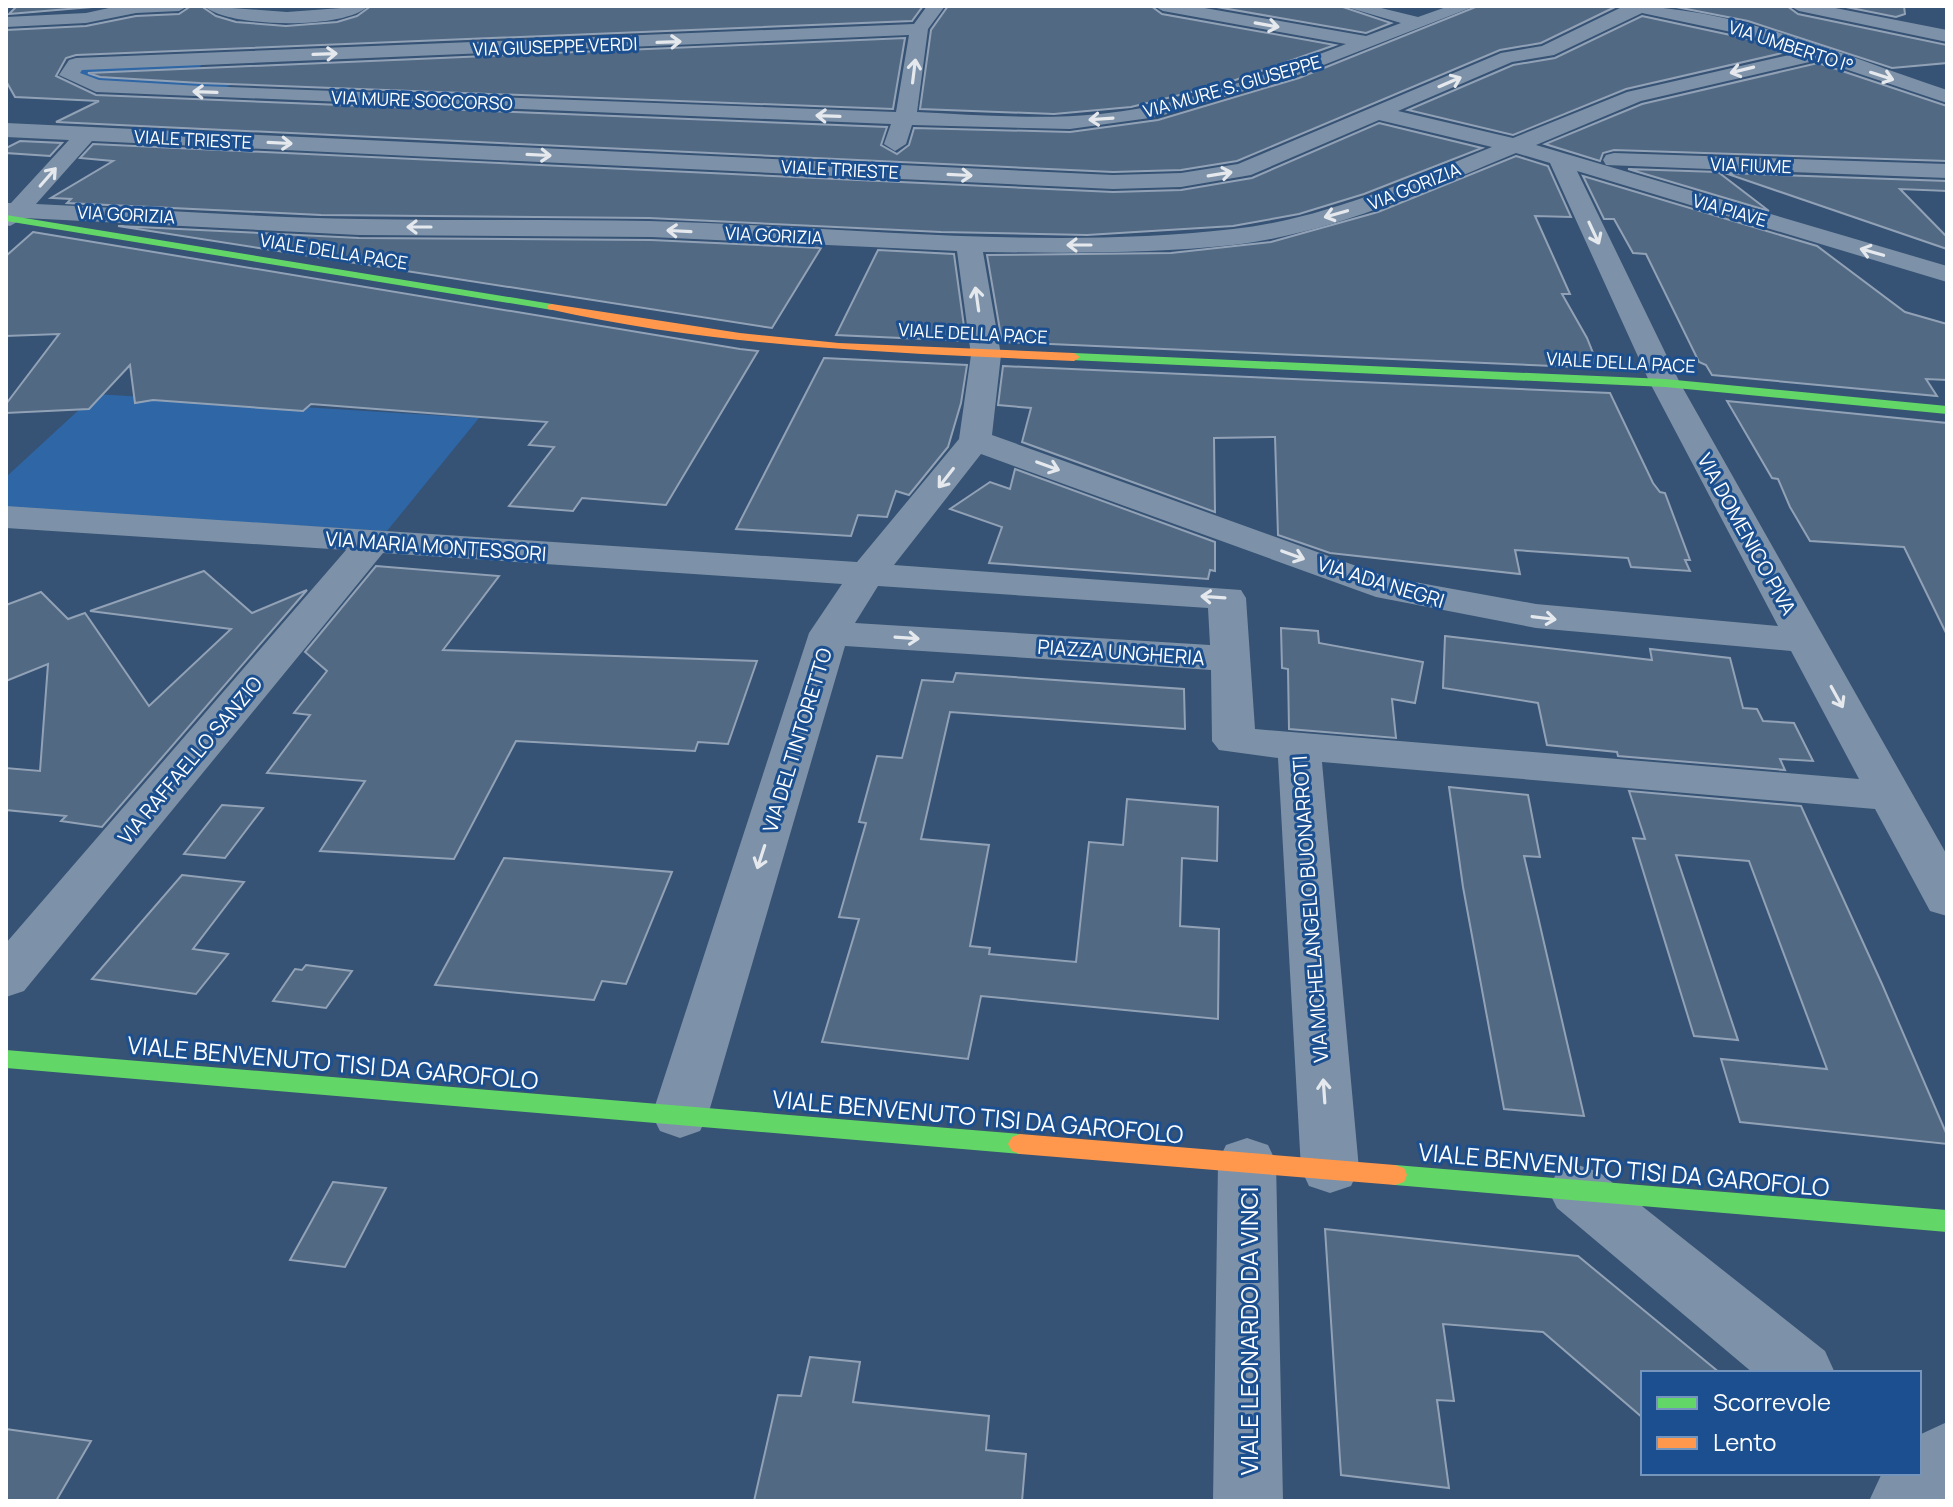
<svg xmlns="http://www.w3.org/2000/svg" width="1953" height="1507" viewBox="0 0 1953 1507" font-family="Manrope,sans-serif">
	<rect width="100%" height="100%" fill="#365274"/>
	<!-- green -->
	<g fill="#2f66a5">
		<polygon points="204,62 199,68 259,67 224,89 98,83 78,74 83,67"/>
		<polygon points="96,394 479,418 387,531 6,508 6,477"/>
	</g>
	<!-- building -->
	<g fill="#526984" stroke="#92a2b6" stroke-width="2">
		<polygon points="17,6 104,6 9,14"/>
		<polygon points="191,6 201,6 216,16 236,22 286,26 337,22 357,16 371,6 923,6 912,21 76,55 66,58 56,76 96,95 887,127 881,145 897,154 909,145 914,128 1070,132 1158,120 1299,78 1478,6 1617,6 1541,43 1500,50 1237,161 1181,170 1113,172 56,122 99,101 15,97 6,81 6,30 86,26 136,16 179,14"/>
		<polygon points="948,6 1151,6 1162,14 1335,45 1224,84 1131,107 1054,114 920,109 931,30"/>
		<polygon points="1211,6 1340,6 1391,23 1366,33"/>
		<polygon points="1671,6 1787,6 1798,14 1947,45 1947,63 1892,68 1748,21"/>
		<polygon points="1841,6 1904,6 1905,14 1896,17"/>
		<polygon points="1642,16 1749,39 1787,52 1626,89 1513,135 1408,110 1513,65 1555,58"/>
		<polygon points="905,38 893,109 200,83 100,77 88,73"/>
		<polygon points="1818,63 1947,106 1947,161 1614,150 1603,153 1600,161 1545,144 1642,104"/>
		<polygon points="1379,123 1482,148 1364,194 1299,214 1233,226 1087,235 941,232 649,218 321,215 67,203 71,199 51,198 113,161 80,158 93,144 1113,192 1181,190 1252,178"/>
		<polygon points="20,141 62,143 50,156 6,153 6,148"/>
		<polygon points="1516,156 1548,166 1571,217 1535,216 1570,294 1562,294 1587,338 1599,368 1002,342 987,255 1171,253 1271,242 1378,212"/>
		<polygon points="1628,169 1718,172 1769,211"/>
		<polygon points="1725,173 1947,181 1947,191 1900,189 1947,237 1947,249"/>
		<polygon points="1583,176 1817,246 1905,312 1947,324 1947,380 1926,379 1937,396 1712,375 1706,365 1699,362 1646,254 1633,253 1614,219 1604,219"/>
		<polygon points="118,226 359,238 651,240 821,248 772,328"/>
		<polygon points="33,232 740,349 758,351 666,505 582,498 573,511 509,506 554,447 529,445 547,422 311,404 303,411 153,400 135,403 130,365 89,409 6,413 6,404 59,334 6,336 6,256"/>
		<polygon points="878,250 954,254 966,341 836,335"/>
		<polygon points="824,358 967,365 961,403 948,447 909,495 896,491 887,517 858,515 851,536 736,529"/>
		<polygon points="1003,366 1610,393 1653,483 1660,492 1665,493 1690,560 1685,560 1690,571 1631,567 1628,558 1515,550 1520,574 1330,553 1278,535 1275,437 1214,438 1215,512 1022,442 1031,408 998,405"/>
		<polygon points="1727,401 1947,423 1947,635 1904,547 1810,541 1790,507 1778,479 1772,478"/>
		<polygon points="1015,469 1215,542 1215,571 1210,570 1208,579 989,563 1002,527 950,509 990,482 1010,489"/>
		<polygon points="376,566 499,576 443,650 757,661 728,744 698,742 695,751 516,741 454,859 320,851 365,781 267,773 310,715 294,713 327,671 305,652"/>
		<polygon points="204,571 252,613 307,590 102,827 61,821 66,816 6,810 6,768 40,771 48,664 6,681 6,605 41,592 68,619 85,613 149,706 231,629 90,611"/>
		<polygon points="1281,628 1318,631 1319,643 1423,662 1415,703 1392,699 1396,738 1289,729 1288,669 1282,668"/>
		<polygon points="1445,636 1652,660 1650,649 1730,658 1743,708 1757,709 1763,721 1794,723 1813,761 1780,759 1785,770 1618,756 1617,752 1547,745 1538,703 1443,688"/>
		<polygon points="956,673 1184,689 1185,729 950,712 921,839 989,845 970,946 990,948 989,954 1076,962 1089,842 1123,845 1127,799 1218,807 1217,861 1182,858 1180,926 1219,929 1218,1019 981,996 968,1059 822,1042 859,919 839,917 866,823 859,822 877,756 902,758 922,680 953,682"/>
		<polygon points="1449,787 1528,795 1540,857 1524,856 1584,1116 1504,1109 1463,887"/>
		<polygon points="1629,791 1801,806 1882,984 1947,1135 1947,1144 1740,1122 1721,1059 1827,1069 1749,861 1676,855 1738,1040 1694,1036 1633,838 1645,839"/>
		<polygon points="222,805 263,808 225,858 184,854"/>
		<polygon points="504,858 672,872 626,984 602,981 594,1000 435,985"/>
		<polygon points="182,875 244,882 193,949 228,954 196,994 92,979"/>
		<polygon points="306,965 352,971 326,1008 273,1001 295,969 302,970"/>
		<polygon points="333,1182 386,1188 345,1267 290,1260"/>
		<polygon points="1325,1229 1578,1256 1720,1373 1643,1373 1643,1418 1543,1332 1443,1324 1454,1401 1437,1400 1449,1488 1341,1475"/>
		<polygon points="810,1357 860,1362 853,1402 989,1416 986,1450 1026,1454 1022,1501 754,1501 778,1395 801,1396"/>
		<polygon points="6,1429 91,1441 56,1501 6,1501"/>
	</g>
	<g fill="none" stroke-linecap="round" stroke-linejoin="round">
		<!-- street -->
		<g fill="#7d92a8" fill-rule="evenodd">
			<polygon points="118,6 188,6 179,11 136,13 86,23 6,27 6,17 86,13"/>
			<path d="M204 6 287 12 368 6C345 30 228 28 204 6Z"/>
			<path d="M927 6H945L928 29 917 112C977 115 1039 120 1100 114 1185 106 1267 74 1346 44L1163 11 1154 6H1193L1366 36 1401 23 1343 6H1373L1418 17 1449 6H1475L1298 75 1157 117 1070 129 912 125 906 144 895 151 884 144 891 124 96 92 59 75 69 60 76 58 914 24ZM909 35 896 112 200 86 99 80 80 73 82 70Z"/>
			<path d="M1624 6C1734 6 1844 56 1947 90V103L1818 60 1641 101 1536 145 1947 266V282L1577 171 1680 383 1947 855V916L1930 911 1875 809 1322 762 1359 1169 1351 1186 1330 1193 1309 1186 1301 1169 1278 758 1219 750 1212 741 1211 670 845 646 708 1115 700 1131 680 1138 660 1131 652 1115 809 633 842 584 383 553 24 991 6 997V943L346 550 6 528V506L857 562 959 439 971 355 957 251 651 237 359 235 24 218 10 226 6 225V203H11L69 140 6 137V123L1113 175 1181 173 1238 164 1501 53 1542 46ZM1642 13 1750 36 1798 53 1627 92 1513 138 1398 111 1512 62 1554 55ZM1379 120 1492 147C1408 181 1324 219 1233 229 1039 251 843 226 649 221 553 219 457 221 361 219 253 217 145 209 36 204L92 141 1113 189 1181 187 1251 175ZM1516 153 1550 163 1650 383 1778 626 1536 604 1387 577 992 435 1001 355 983 252C1066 253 1150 254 1233 245 1333 233 1424 191 1516 153ZM981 454 1376 597 1536 628 1791 651 1859 779 1255 729 1246 598 1241 590 894 565ZM878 586 1208 608 1210 645 855 623Z"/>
			<polygon points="1790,6 1825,6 1947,30 1947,42 1799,11"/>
			<polygon points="1614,153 1947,164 1947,178 1606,165 1603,160 1606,155"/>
			<polygon points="1247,1138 1268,1145 1276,1162 1283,1501 1213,1501 1218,1162 1226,1145"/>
			<polygon points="1578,1165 1599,1172 1825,1351 1835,1373 1753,1373 1557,1208 1548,1190 1557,1172"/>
			<polygon points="1947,1422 1947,1501 1869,1501 1882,1473 1919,1473 1919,1435"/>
		</g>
		<!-- fast -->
		<g fill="#63d668" fill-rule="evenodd">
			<polygon points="6,215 552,304 558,307 552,310 6,221"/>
			<polygon points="1074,353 1665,379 1947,406 1947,414 1665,387 1070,360 1070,354"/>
			<polygon points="6,1050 1020,1134 1028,1137 1032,1144 1028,1151 1020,1154 6,1068"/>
			<polygon points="1395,1165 1947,1210 1947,1232 1395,1185 1386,1182 1383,1175 1386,1168"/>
		</g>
		<!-- slow -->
		<g fill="#ff974d" fill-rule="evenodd">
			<path d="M552 304 740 333 839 343 1074 353 1080 357 1074 361C898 353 721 348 548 309V305Z"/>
			<polygon points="1020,1134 1395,1165 1404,1168 1407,1175 1404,1182 1395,1185 1020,1154 1012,1151 1008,1144 1012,1137"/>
		</g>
	</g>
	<!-- one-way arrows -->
	<defs><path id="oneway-shaft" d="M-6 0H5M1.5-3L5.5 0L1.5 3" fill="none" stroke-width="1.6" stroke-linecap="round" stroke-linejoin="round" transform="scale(2)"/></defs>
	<g stroke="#e5e9ee">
		<use href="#oneway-shaft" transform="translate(1267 25) rotate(10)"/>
		<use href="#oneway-shaft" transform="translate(669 42) rotate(-2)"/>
		<use href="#oneway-shaft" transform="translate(325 54) rotate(-2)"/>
		<use href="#oneway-shaft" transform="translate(1742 70) rotate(166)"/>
		<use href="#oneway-shaft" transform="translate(914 71) rotate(-83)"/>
		<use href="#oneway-shaft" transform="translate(1882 76) rotate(18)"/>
		<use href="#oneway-shaft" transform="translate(1450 82) rotate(-23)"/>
		<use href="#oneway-shaft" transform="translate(205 92) rotate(-178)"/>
		<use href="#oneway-shaft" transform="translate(828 116) rotate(-178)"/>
		<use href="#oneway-shaft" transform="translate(1101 119) rotate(176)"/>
		<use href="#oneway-shaft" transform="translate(280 143) rotate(3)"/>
		<use href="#oneway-shaft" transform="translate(539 155) rotate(3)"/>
		<use href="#oneway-shaft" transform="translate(1220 174) rotate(-9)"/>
		<use href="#oneway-shaft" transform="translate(960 175) rotate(3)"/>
		<use href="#oneway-shaft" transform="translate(48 177) rotate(-49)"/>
		<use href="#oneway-shaft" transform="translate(1336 214) rotate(164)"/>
		<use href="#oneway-shaft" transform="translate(419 227) rotate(-180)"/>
		<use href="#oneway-shaft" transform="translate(679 231) rotate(-177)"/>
		<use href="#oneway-shaft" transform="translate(1594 233) rotate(65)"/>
		<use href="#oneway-shaft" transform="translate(1079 245) rotate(-180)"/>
		<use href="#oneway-shaft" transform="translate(1872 252) rotate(-164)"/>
		<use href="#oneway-shaft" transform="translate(977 299) rotate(-98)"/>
		<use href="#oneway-shaft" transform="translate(1048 466) rotate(20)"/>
		<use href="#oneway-shaft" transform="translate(946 478) rotate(128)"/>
		<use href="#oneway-shaft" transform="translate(1293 555) rotate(20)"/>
		<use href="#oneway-shaft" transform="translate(1213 597) rotate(-176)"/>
		<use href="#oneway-shaft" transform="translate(1544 618) rotate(7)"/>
		<use href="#oneway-shaft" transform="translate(907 638) rotate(4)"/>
		<use href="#oneway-shaft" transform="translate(1837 697) rotate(61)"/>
		<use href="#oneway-shaft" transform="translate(761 857) rotate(108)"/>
		<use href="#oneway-shaft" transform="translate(1324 1091) rotate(-94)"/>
	</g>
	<g text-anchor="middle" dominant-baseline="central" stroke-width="6" stroke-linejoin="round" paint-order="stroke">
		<!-- far-street labels -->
		<g font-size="18" fill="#fff" stroke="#1b4f8f">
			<text transform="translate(555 46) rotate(-2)">VIA GIUSEPPE VERDI</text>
			<text transform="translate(1791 46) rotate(18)">VIA UMBERTO I°</text>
			<text transform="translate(1232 86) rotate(-16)">VIA MURE S. GIUSEPPE</text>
			<text transform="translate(422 100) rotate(2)">VIA MURE SOCCORSO</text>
			<text transform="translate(193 139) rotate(3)">VIALE TRIESTE</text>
			<text transform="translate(1751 165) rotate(2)">VIA FIUME</text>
			<text transform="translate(840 169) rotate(3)">VIALE TRIESTE</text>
			<text transform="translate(1414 186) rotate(-22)">VIA GORIZIA</text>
			<text transform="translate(1730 210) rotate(16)">VIA PIAVE</text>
			<text transform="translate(126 214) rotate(3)">VIA GORIZIA</text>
			<text transform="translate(774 235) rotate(3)">VIA GORIZIA</text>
			<text transform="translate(334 251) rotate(9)">VIALE DELLA PACE</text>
			<text transform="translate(973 333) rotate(3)">VIALE DELLA PACE</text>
			<text transform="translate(1621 362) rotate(3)">VIALE DELLA PACE</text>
		</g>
		<!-- street labels -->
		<g font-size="20" fill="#fff" stroke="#1b4f8f">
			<text transform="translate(1747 534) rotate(61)">VIA DOMENICO PIVA</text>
			<text transform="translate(436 546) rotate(4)">VIA MARIA MONTESSORI</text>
			<text transform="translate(1381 582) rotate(17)">VIA ADA NEGRI</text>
			<text transform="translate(1121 652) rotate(4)">PIAZZA UNGHERIA</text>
			<text transform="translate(797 740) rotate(-73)">VIA DEL TINTORETTO</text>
			<text transform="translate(190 760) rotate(-50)">VIA RAFFAELLO SANZIO</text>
			<text transform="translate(1310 909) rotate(-94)">VIA MICHELANGELO BUONARROTI</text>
		</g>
		<!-- near-street labels -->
		<g font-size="24" fill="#fff" stroke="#1b4f8f">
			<text transform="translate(333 1062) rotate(5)">VIALE BENVENUTO TISI DA GAROFOLO</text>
			<text transform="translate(978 1116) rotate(5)">VIALE BENVENUTO TISI DA GAROFOLO</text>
			<text transform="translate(1624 1169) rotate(5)">VIALE BENVENUTO TISI DA GAROFOLO</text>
			<text transform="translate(1248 1331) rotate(-90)">VIALE LEONARDO DA VINCI</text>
		</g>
	</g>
	<!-- border -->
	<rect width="1953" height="1507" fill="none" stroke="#ffffff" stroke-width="16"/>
	<!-- legend -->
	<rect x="1641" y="1371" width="280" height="104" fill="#1b4f8f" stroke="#7695bc" stroke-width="2"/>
	<rect x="1657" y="1397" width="40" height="12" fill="#63d668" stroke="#7695bc" stroke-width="2"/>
	<text x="1713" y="1411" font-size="24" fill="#ffffff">Scorrevole</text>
	<rect x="1657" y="1437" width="40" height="12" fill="#ff974d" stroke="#7695bc" stroke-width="2"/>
	<text x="1713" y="1451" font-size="24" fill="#ffffff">Lento</text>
</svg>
